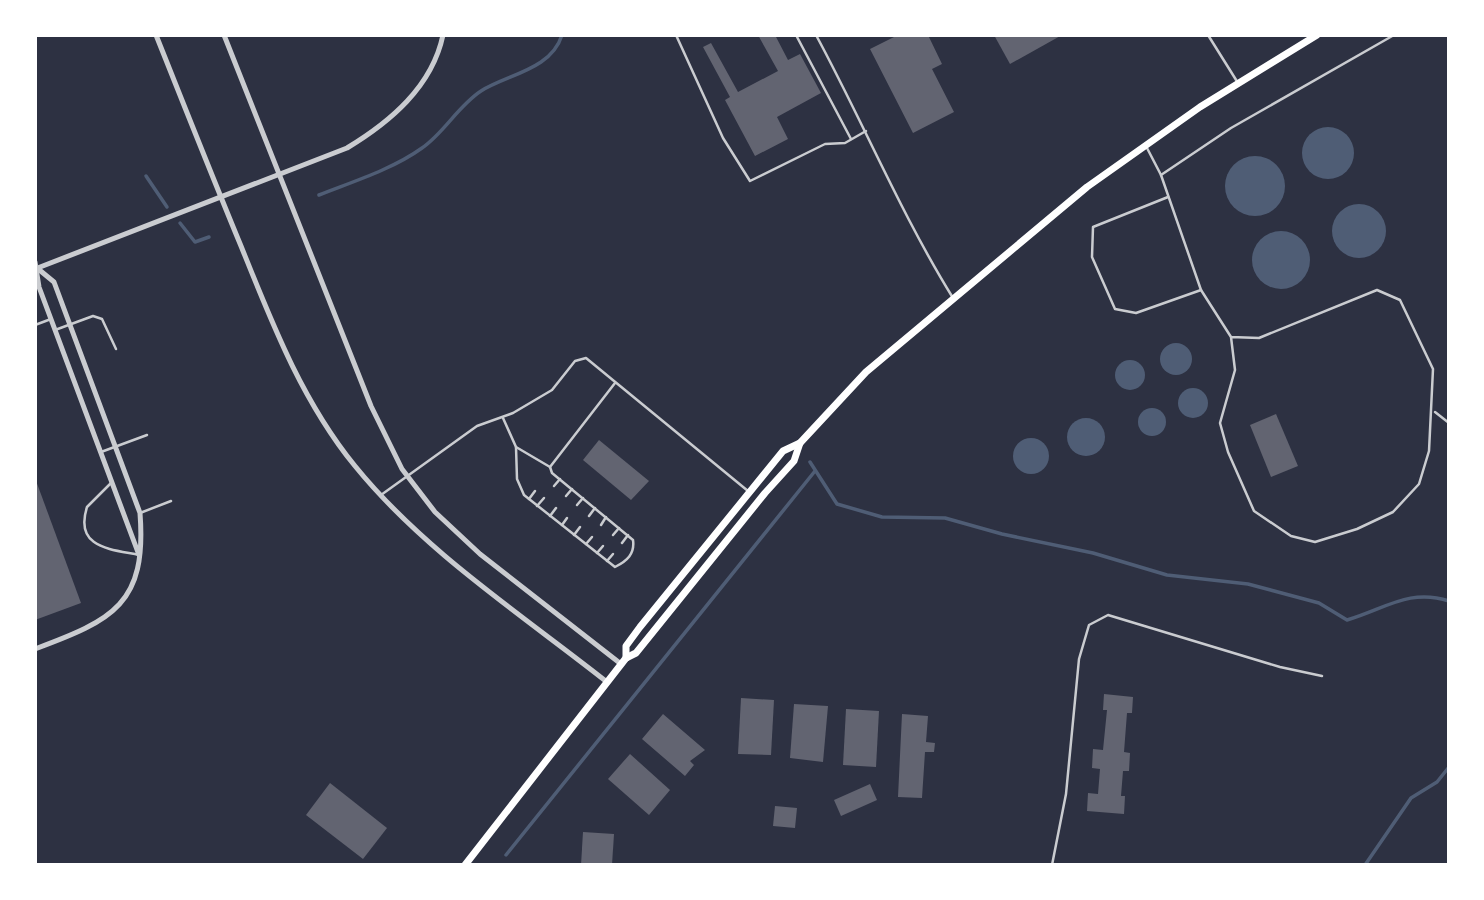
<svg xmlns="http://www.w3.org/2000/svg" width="1484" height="900" viewBox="0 0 1484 900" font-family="'Zilla Slab',serif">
	<rect width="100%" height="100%" fill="#2d3142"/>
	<!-- water -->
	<g fill="#4f5d75">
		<circle cx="1328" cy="153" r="26"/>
		<circle cx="1255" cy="186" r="30"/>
		<circle cx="1359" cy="231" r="27"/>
		<circle cx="1281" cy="260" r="29"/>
		<circle cx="1176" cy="359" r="16"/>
		<circle cx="1130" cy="375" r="15"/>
		<circle cx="1193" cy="403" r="15"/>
		<circle cx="1152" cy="422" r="14"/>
		<circle cx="1086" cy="437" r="19"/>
		<circle cx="1031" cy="456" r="18"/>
	</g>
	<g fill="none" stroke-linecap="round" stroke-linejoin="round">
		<!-- stream -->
		<g stroke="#4f5d75" stroke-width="3.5">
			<polyline points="146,176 167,207"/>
			<path d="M319 195C352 182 393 169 422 148 444 133 458 106 481 91 508 74 551 70 562 35"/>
			<polyline points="180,223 195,242 209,237"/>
			<path d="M810 462 837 504 882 517 945 518 1002 534 1093 553 1167 575 1248 584 1319 603 1347 620C1385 609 1409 588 1449 601"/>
			<polyline points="506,855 815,471"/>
			<polyline points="1365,865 1411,798 1437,782 1449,767"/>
		</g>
	</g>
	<!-- building -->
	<g fill="#626471">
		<polygon points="758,35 775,35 788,60 800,54 821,93 777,117 788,139 755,156 725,100 730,97 703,47 711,43 738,92 778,71"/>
		<polygon points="898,35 928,35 942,64 932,69 954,112 913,133 870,49"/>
		<polygon points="994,35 1062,35 1010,64"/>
		<polygon points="1276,414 1298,466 1271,477 1250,425"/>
		<polygon points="599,440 649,481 631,500 583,460"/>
		<polygon points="35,478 81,603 35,620"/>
		<polygon points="1104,694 1133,697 1132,713 1127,713 1124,752 1130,753 1129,771 1123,771 1121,796 1125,796 1124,814 1087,811 1088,793 1098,794 1100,769 1092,768 1093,749 1103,750 1107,710 1103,710"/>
		<polygon points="741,698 774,700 771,755 738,754"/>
		<polygon points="794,704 828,706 823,762 790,758"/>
		<polygon points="846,709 879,711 876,767 843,765"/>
		<polygon points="663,714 705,750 690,761 694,765 685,776 642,739"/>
		<polygon points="902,714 928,716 926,742 935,743 934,752 925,752 922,798 898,797"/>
		<polygon points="630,754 670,790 649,815 608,779"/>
		<polygon points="330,783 387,828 363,859 306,815"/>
		<polygon points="870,784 877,800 841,816 834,800"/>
		<polygon points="775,806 797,808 795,828 773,826"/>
		<polygon points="583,832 614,834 612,865 581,865"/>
	</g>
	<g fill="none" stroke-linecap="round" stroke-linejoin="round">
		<!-- service -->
		<g stroke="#caccd0" stroke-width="2.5">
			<polyline points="676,35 723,138 750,181 825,144 845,143 866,131"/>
			<polyline points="796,35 851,139"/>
			<path d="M816 35C863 122 901 214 953 298"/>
			<polyline points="1208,35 1238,83"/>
			<polyline points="1147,148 1161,175 1201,290 1231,337 1235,370 1220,423 1228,452 1254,511 1291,536 1315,542 1357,529 1393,512 1419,484 1429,451 1433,369 1400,300 1377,290 1259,338 1231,337"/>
			<polyline points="1161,175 1231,128 1394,35"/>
			<polyline points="1168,197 1093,227 1092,257 1115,309 1136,313 1201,290"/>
			<polyline points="35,325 51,319"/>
			<polyline points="55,330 93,316 102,319 116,349"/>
			<polyline points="1435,412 1449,423"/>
			<polyline points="503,418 516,447 550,467 615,383"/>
			<path d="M516 447 517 479 524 495 615 567C627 561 635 554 633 540L552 473 550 467"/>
			<polyline points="101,452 147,435"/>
			<path d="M112 482 87 507C74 548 110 549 139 555"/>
			<polyline points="554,486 560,479"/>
			<polyline points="381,495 477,426 513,413 552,390 575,361 586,358 748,491"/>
			<polyline points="566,496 572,489"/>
			<polyline points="529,499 535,491"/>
			<polyline points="577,505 583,498"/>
			<polyline points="537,506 544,498"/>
			<polyline points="140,513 171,501"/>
			<polyline points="550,516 556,508"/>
			<polyline points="589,516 595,508"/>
			<polyline points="562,525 567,518"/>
			<polyline points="601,525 606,517"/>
			<polyline points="574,535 580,527"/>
			<polyline points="613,535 619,528"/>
			<polyline points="622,543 628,535"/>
			<polyline points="586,544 592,537"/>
			<polyline points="597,553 603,546"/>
			<polyline points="607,561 613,554"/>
			<polyline points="1052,865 1066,794 1079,659 1089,625 1108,615 1280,667 1322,676"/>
		</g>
		<!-- minor -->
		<g stroke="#caccd0" stroke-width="5">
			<path d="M156 35C184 105 212 176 241 246 272 323 302 401 355 466 424 551 521 614 607 682"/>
			<polyline points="224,35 371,406 402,469 435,512 480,554 621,664"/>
			<polyline points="35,262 39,287 139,555"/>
			<path d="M35 269 347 148C390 122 432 87 443 35"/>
			<path d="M35 649C113 620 147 604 140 513L54 282 37 268"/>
		</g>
		<!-- secondary -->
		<g stroke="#fff" stroke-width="7">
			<polyline points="626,658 626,646 640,627 783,451 800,443 866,372 1087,187 1200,107 1317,35"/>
			<polyline points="465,865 626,658 636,653 765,493 794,461 800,443"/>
		</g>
	</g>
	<!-- border -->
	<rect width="1484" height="900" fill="none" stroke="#ffffff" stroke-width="74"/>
</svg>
